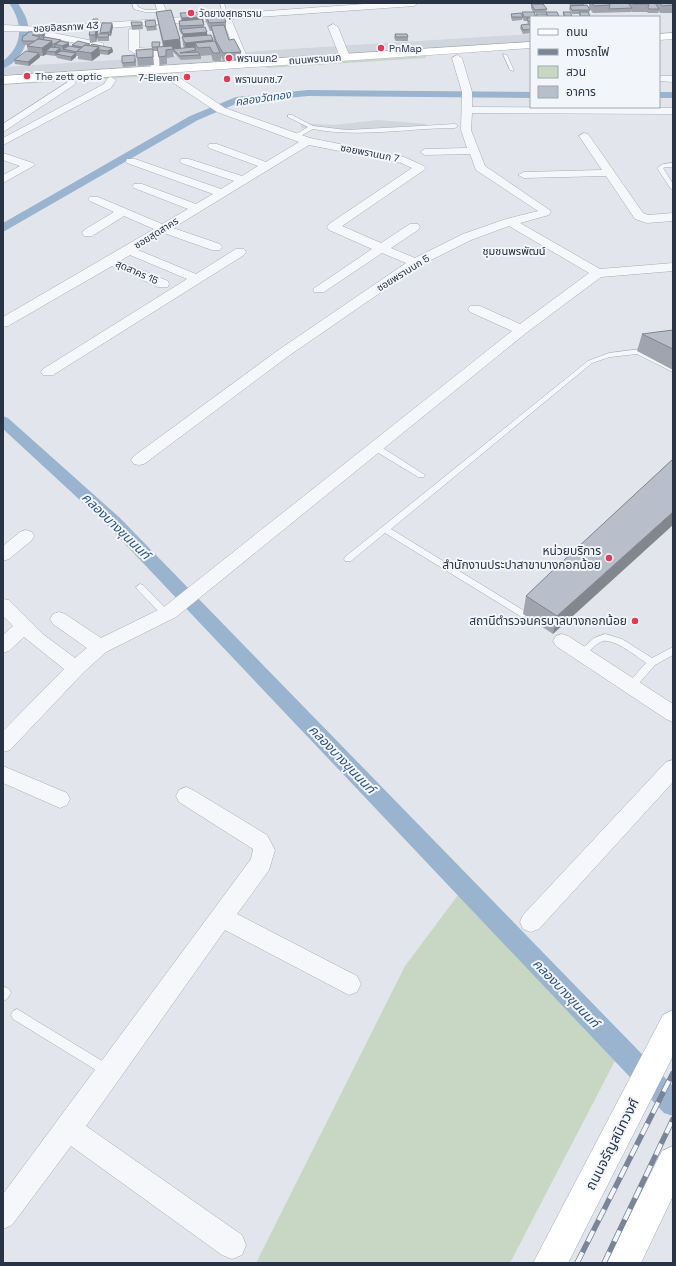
<svg xmlns="http://www.w3.org/2000/svg" width="676" height="1266" viewBox="0 0 676 1266" font-family="'Space Grotesk','Noto Sans Thai',sans-serif">
	<rect width="100%" height="100%" fill="#e2e6ec"/>
	<!-- built -->
	<g fill="#d0d5de">
		<polygon points="531,34 531,42 3,75 3,67"/>
		<polygon points="378,120 427,124 414,130 368,131 302,128 300,123 334,125"/>
	</g>
	<!-- green -->
	<g fill="#c8d7c3">
		<polygon points="426,56 425,58 269,68 262,66"/>
		<polygon points="169,72 171,74 168,75 3,85 3,82"/>
		<polygon points="458,895 617,1057 510,1263 256,1263 405,966"/>
	</g>
	<g fill="none" stroke-linecap="round" stroke-linejoin="round">
		<!-- canal -->
		<g fill="#9ab4cf" fill-rule="evenodd">
			<path d="M9 3H18C22 10 27 17 28 25 31 41 19 64 3 68V61C24 45 23 23 9 3Z"/>
			<polygon points="308,90 531,92 531,98 308,96 238,103 198,120 3,232 3,223 190,116 236,97"/>
			<rect x="659" y="92" width="14" height="6"/>
			<polygon points="3,416 8,418 120,518 673,1086 673,1116 664,1113 108,526 3,429"/>
		</g>
		<!-- service casing -->
		<g stroke="#a6adb7" stroke-width="1">
			<g id="service">
				<polygon points="132,3 136,3 138,7 145,10 161,10 163,11 161,12 145,12 134,9"/>
				<polygon points="220,3 224,3 228,18 224,17"/>
				<polygon points="503,54 507,55 514,71 510,70"/>
				<path d="M288 115H292L313 126 347 130 438 125 455 124 458 126 455 128C407 128 360 138 313 129L295 139 293 138V136L308 127 288 117Z"/>
				<polygon points="673,163 673,167 666,167 663,168 673,184 673,190 671,189 657,168 663,164"/>
				<polygon points="673,345 673,349 645,353 673,367 673,372 637,354 610,357 592,363 391,529 526,612 527,614 526,616 520,616 385,533 351,561 345,561 344,559 345,557 588,361 609,353"/>
				<polygon points="372,445 378,445 425,475 424,477 418,477 372,449"/>
				<polygon points="140,584 143,585 169,612 170,614 169,616 163,616 137,589 136,587"/>
				<path d="M605 634 622 639 652 658 673 647V655L655 665 634 689H628L626 686 628 683 646 663C636 656 615 639 603 641 596 643 590 651 585 655H579L577 653 594 638Z"/>
				<polygon points="5,987 9,989 11,993 7,999 3,1001 3,988"/>
				<polygon points="17,1009 112,1067 114,1071 112,1075 108,1077 104,1075 13,1019 11,1015 13,1011"/>
			</g>
		</g>
		<!-- minor casing -->
		<g stroke="#a6adb7" stroke-width="1">
			<g id="minor">
				<polygon points="155,3 163,3 169,18 378,3 418,3 414,6 231,19 250,64 245,67 240,64 223,20 49,32 103,43 103,47 100,48 46,37 44,35 49,32 3,31 3,25 43,27 160,19"/>
				<polygon points="333,24 338,27 350,57 348,59 345,60 340,57 328,27"/>
				<polygon points="134,27 139,30 139,48 155,49 160,52 159,72 156,73 151,70 150,54 134,53 129,50 129,30"/>
				<polygon points="457,55 462,58 472,92 472,107 673,108 673,114 472,113 471,130 485,166 551,211 549,215 520,223 600,269 673,263 673,271 601,277 526,333 176,617 106,652 83,673 10,750 3,752 3,731 64,669 24,637 9,651 3,653 3,635 13,626 3,616 3,599 9,600 44,635 75,658 87,648 53,624 50,619 53,614 59,612 65,614 101,638 164,607 512,331 470,312 468,309 470,306 480,306 520,324 589,273 509,226 471,240 419,266 287,357 144,464 139,465 134,464 131,460 134,456 277,351 406,263 382,253 324,292 314,292 313,289 372,249 329,230 327,227 329,224 412,168 401,163 309,145 173,228 220,244 222,247 220,250 212,250 164,233 138,250 196,274 236,249 244,249 246,252 244,255 53,375 43,375 41,372 43,369 187,279 130,255 120,261 168,281 169,284 168,287 158,287 112,266 8,326 3,327 3,317 154,229 124,216 92,236 84,236 82,233 84,230 114,212 90,201 88,199 90,197 98,197 162,224 188,209 134,188 132,186 134,184 142,184 196,204 213,194 127,163 126,161 127,159 135,159 221,189 234,181 181,163 180,161 181,159 189,159 242,176 258,166 209,148 208,146 209,144 217,144 266,162 299,142 217,112 166,78 164,76 169,73 180,78 225,108 310,138 404,157 424,166 426,168 424,170 342,226 381,243 410,224 418,224 420,227 418,230 391,248 415,258 463,234 506,219 538,211 476,170 470,154 425,155 420,152 425,149 467,148 461,130 462,92 452,58"/>
				<polygon points="662,76 673,76 673,82 659,81 659,77"/>
				<polygon points="111,77 116,80 111,88 3,145 3,138 104,84 108,78"/>
				<polygon points="71,80 74,81 76,83 74,85 3,132 3,124"/>
				<polygon points="584,133 588,134 643,213 648,215 673,213 673,221 647,223 635,219 606,176 524,178 518,175 524,172 602,170 579,136"/>
				<polygon points="3,153 33,163 35,165 3,183 3,175 20,166 3,160"/>
				<polygon points="26,530 32,532 34,536 32,540 9,559 3,561 3,546 20,532"/>
				<polygon points="562,634 568,636 673,704 673,722 666,719 556,646 553,641 556,636"/>
				<polygon points="673,760 673,782 539,929 531,932 523,929 520,922 523,915 666,762"/>
				<polygon points="3,766 67,793 70,799 67,805 60,808 3,783"/>
				<polygon points="186,787 193,790 267,835 275,850 269,870 237,914 357,976 361,984 357,992 349,995 225,930 86,1126 242,1235 246,1245 242,1255 232,1259 222,1255 71,1146 12,1225 3,1229 3,1194 251,859 253,849 179,802 176,796 179,790"/>
			</g>
		</g>
		<!-- secondary casing -->
		<g stroke="#a6adb7" stroke-width="1">
			<g id="secondary">
				<polygon points="673,33 673,39 659,40 659,34"/>
				<polygon points="531,42 531,48 3,84 3,76"/>
			</g>
		</g>
		<!-- primary casing -->
		<g stroke="#a0aab9" stroke-width="1">
			<g id="primary">
				<polygon points="673,1010 673,1056 568,1263 533,1263 663,1015"/>
				<polygon points="673,1146 673,1196 641,1263 606,1263 662,1151"/>
			</g>
		</g>
		<!-- service -->
		<use href="#service" fill="#f6f7fa" fill-rule="evenodd"/>
		<!-- minor -->
		<use href="#minor" fill="#f6f7fa" fill-rule="evenodd"/>
		<!-- secondary -->
		<use href="#secondary" fill="#fff" fill-rule="evenodd"/>
		<!-- primary -->
		<use href="#primary" fill="#fff" fill-rule="evenodd"/>
		<!-- rail casing -->
		<g stroke="#7a8597" stroke-width="5.5">
			<g id="rail">
				<polyline points="577,1263 673,1073"/>
				<polyline points="604,1263 673,1119"/>
			</g>
		</g>
		<!-- rail -->
		<use href="#rail" stroke="#f2f5f9" stroke-width="4" stroke-dasharray="12" stroke-linecap="butt"/>
	</g>
	<!-- wall -->
	<g fill="#9fa4ae">
		<polygon points="569,3 584,3 584,5 589,8 589,3 629,4 629,3 673,3 673,13 660,13 659,11 658,13 648,13 647,12 632,12 631,11 631,12 593,13 589,8 590,10 589,13 590,16 590,17 579,17 579,14 572,14 569,9 570,6"/>
		<polygon points="531,4 547,9 546,13 534,13 536,16 536,14 546,14 546,12 559,16 559,17 531,17 531,25 529,25 531,28 531,33 523,34 520,28 521,25 528,24 527,21 524,21 522,18 522,20 512,21 511,17 511,14 522,15 522,12 533,12 531,8"/>
		<polygon points="156,12 180,39 181,48 184,48 183,45 182,34 181,34 179,29 179,21 181,21 180,13 203,17 204,27 207,32 207,35 213,41 214,41 212,31 210,31 205,19 205,12 226,22 226,30 229,40 241,52 241,60 223,61 221,56 221,61 213,61 211,55 201,56 201,59 181,60 173,52 174,57 167,58 167,64 160,65 158,51 153,51 154,65 138,66 137,58 152,49 152,42 160,47 163,47 158,23"/>
		<polygon points="563,12 572,16 572,17 563,17"/>
		<polygon points="155,20 157,30 147,31 145,21"/>
		<polygon points="131,22 142,22 143,29 132,30"/>
		<polygon points="113,26 111,36 109,36 109,41 98,41 97,38 96,42 90,43 89,35 99,27 97,36 101,34 100,33"/>
		<polygon points="28,32 45,35 43,39 61,41 69,46 72,46 72,45 91,45 112,48 113,52 108,55 100,54 100,55 92,61 78,59 78,56 76,56 76,57 71,61 57,58 56,56 47,55 47,54 43,56 40,56 40,57 29,66 15,64 14,60 28,52 27,46 29,45 23,45 22,41"/>
		<polygon points="395,34 408,37 408,41 396,41 394,38"/>
		<polygon points="136,59 136,66 123,67 122,63"/>
		<polygon points="673,330 673,370 637,351 642,334"/>
		<polygon points="673,459 553,634 523,614 526,596"/>
	</g>
	<!-- shaded-wall -->
	<g fill="#82868d">
		<polygon points="203,17 204,24 182,26 182,18"/>
		<polygon points="98,19 99,27 96,42 95,35"/>
		<polygon points="112,23 113,26 111,36 110,32"/>
		<polygon points="44,31 45,35 43,39 42,35"/>
		<polygon points="207,32 208,40 184,41 183,34"/>
		<polygon points="180,39 181,51 173,49 173,52 173,49 166,50 167,64 166,52 164,52 163,41"/>
		<polygon points="61,40 61,44 55,44 56,48 55,48 54,44"/>
		<polygon points="213,40 214,48 195,43 196,50 186,51 185,43"/>
		<polygon points="52,41 53,49 46,51 47,54 43,56 42,48"/>
		<polygon points="69,43 69,47 63,50 62,46"/>
		<polygon points="99,47 100,55 92,61 91,53"/>
		<polygon points="60,48 61,52 56,54 56,56 55,52"/>
		<polygon points="112,48 113,52 108,55 108,51"/>
		<polygon points="39,53 40,57 29,66 28,62"/>
		<polygon points="76,53 76,57 71,61 71,57"/>
		<polygon points="673,512 673,525 553,634 557,616"/>
	</g>
	<!-- building -->
	<g fill="#b9bfca" stroke="#82868d">
		<polygon points="592,3 608,3 610,5 594,6"/>
		<polygon points="609,3 628,3 632,8 609,9 610,5"/>
		<polygon points="632,3 648,3 649,4 633,4"/>
		<polygon points="648,3 655,3 659,9 649,9 648,8 649,4"/>
		<polygon points="660,3 673,3 673,5 662,6"/>
		<polygon points="531,4 543,4 547,9 535,10"/>
		<polygon points="587,5 590,10 572,10 570,6"/>
		<polygon points="171,10 180,39 163,41 156,12"/>
		<polygon points="221,10 226,22 209,23 205,12"/>
		<polygon points="202,12 203,17 182,18 180,13"/>
		<polygon points="522,12 534,12 536,17 524,17"/>
		<polygon points="546,12 557,12 559,16 548,16"/>
		<polygon points="563,12 570,12 572,16 565,16"/>
		<polygon points="579,12 588,12 590,16 581,16"/>
		<polygon points="521,13 523,17 512,17 511,14"/>
		<polygon points="536,14 546,14 548,17 538,17"/>
		<polygon points="527,18 531,18 531,21 528,21"/>
		<polygon points="93,19 98,19 95,35 89,35"/>
		<polygon points="202,19 204,25 180,26 179,21"/>
		<polygon points="155,20 156,26 146,27 145,21"/>
		<polygon points="131,22 142,22 142,25 132,26"/>
		<polygon points="102,23 112,23 110,32 100,33"/>
		<polygon points="529,24 531,29 523,30 521,25"/>
		<polygon points="224,25 229,40 234,39 241,52 223,53 216,41 211,26"/>
		<polygon points="205,27 207,32 183,34 181,29"/>
		<polygon points="44,31 42,35 32,35 40,37 35,41 22,41 23,36 26,35 28,32"/>
		<polygon points="98,34 109,34 108,37 97,37"/>
		<polygon points="395,34 407,34 408,37 396,37"/>
		<polygon points="211,35 213,40 185,43 182,37"/>
		<polygon points="45,37 61,40 54,44 52,44 52,41 42,40"/>
		<polygon points="38,39 52,41 42,48 27,46"/>
		<polygon points="61,41 69,43 62,46 55,44"/>
		<polygon points="78,41 90,44 88,45 85,45 82,47 72,45"/>
		<polygon points="215,41 220,53 213,53 210,47 198,48 195,43"/>
		<polygon points="152,42 160,42 159,47 152,47"/>
		<polygon points="92,44 112,48 108,51 99,50 99,47 90,46"/>
		<polygon points="85,45 99,47 91,53 77,51"/>
		<polygon points="69,46 81,48 77,51 77,52 63,49"/>
		<polygon points="172,46 173,49 166,50 166,56 159,57 157,47"/>
		<polygon points="51,47 60,48 55,52 46,51"/>
		<polygon points="194,47 196,50 180,53 198,52 200,55 180,56 173,49"/>
		<polygon points="153,49 153,57 137,58 136,50"/>
		<polygon points="26,51 39,53 28,62 14,60"/>
		<polygon points="61,51 76,53 71,57 56,54"/>
		<polygon points="135,55 135,62 122,63 122,56"/>
		<polygon points="673,330 673,349 642,334"/>
		<polygon points="673,459 673,512 557,616 526,596 550,573"/>
	</g>
	<!-- markers -->
	<g fill="#dc3c56" stroke="#f2f5f9" stroke-width="1.5">
		<circle cx="191" cy="13" r="4"/>
		<circle cx="381" cy="48" r="4"/>
		<circle cx="229" cy="58" r="4"/>
		<circle cx="27" cy="76" r="4"/>
		<circle cx="187" cy="77" r="4"/>
		<circle cx="227" cy="79" r="4"/>
		<circle cx="609" cy="558" r="4"/>
		<circle cx="635" cy="621" r="4"/>
	</g>
	<g text-anchor="middle" dominant-baseline="central" stroke-width="4" stroke-linejoin="round" paint-order="stroke">
		<!-- far-poi labels -->
		<g font-size="10" fill="#283346" stroke="#f2f5f9" text-anchor="start">
			<text x="199" y="13">วัดยางสุทธาราม</text>
			<text x="389" y="48">PnMap</text>
			<text x="237" y="58">พรานนก2</text>
			<text x="35" y="76">The zett optic</text>
			<text x="179" y="77" text-anchor="end">7-Eleven</text>
			<text x="235" y="79">พรานนกซ.7</text>
		</g>
		<!-- far-street labels -->
		<g font-size="10" fill="#283346" stroke="#f2f5f9">
			<text transform="translate(66 27) rotate(-3)">ซอยอิสรภาพ 43</text>
			<text transform="translate(315 59) rotate(-4)">ถนนพรานนก</text>
			<text transform="translate(370 153) rotate(11)">ซอยพรานนก 7</text>
			<text transform="translate(156 233) rotate(-32)">ซอยสุดสาคร</text>
			<text transform="translate(137 272) rotate(24)">สุดสาคร 15</text>
			<text transform="translate(403 273) rotate(-32)">ซอยพรานนก 5</text>
		</g>
		<!-- far-water labels -->
		<g font-size="11" font-style="italic" fill="#2e537e" stroke="#f2f5f9">
			<text transform="translate(263 98) rotate(-8)">คลองวัดทอง</text>
		</g>
		<!-- far-neighbourhood labels -->
		<g font-size="11" fill="#1a2437" stroke="#f2f5f9">
			<text x="514" y="251">ชุมชนพรพัฒน์</text>
		</g>
		<!-- poi labels -->
		<g font-size="12" fill="#283346" stroke="#f2f5f9" text-anchor="end">
			<text x="601" y="551">หน่วยบริการ<tspan x="601" dy="14">สำนักงานประปาสาขาบางกอกน้อย</tspan></text>
			<text x="627" y="621">สถานีตำรวจนครบาลบางกอกน้อย</text>
		</g>
		<!-- water labels -->
		<g font-size="13" font-style="italic" fill="#2e537e" stroke="#f2f5f9">
			<text transform="translate(116 526) rotate(44)">คลองบางขุนนนท์</text>
			<text transform="translate(342 759) rotate(46)">คลองบางขุนนนท์</text>
			<text transform="translate(566 993) rotate(46)">คลองบางขุนนนท์</text>
		</g>
		<!-- near-street labels -->
		<g font-size="14" fill="#283346" stroke="#f2f5f9">
			<text transform="translate(612 1144) rotate(-63)">ถนนจรัญสนิทวงศ์</text>
		</g>
	</g>
	<!-- border -->
	<rect width="676" height="1266" fill="none" stroke="#283346" stroke-width="8"/>
	<!-- legend -->
	<rect x="530" y="16" width="130" height="92" fill="#f2f5f9" stroke="#a1a7b1"/>
	<rect x="538" y="29" width="20" height="6" fill="#ffffff" stroke="#a1a7b1"/>
	<text x="566" y="36" font-size="12" fill="#283346">ถนน</text>
	<rect x="538" y="49" width="20" height="6" fill="#7a8597" stroke="#a1a7b1"/>
	<text x="566" y="56" font-size="12" fill="#283346">ทางรถไฟ</text>
	<rect x="538" y="66" width="20" height="12" fill="#c8d7c3" stroke="#a1a7b1"/>
	<text x="566" y="76" font-size="12" fill="#283346">สวน</text>
	<rect x="538" y="86" width="20" height="12" fill="#b9bfca" stroke="#a1a7b1"/>
	<text x="566" y="96" font-size="12" fill="#283346">อาคาร</text>
</svg>
